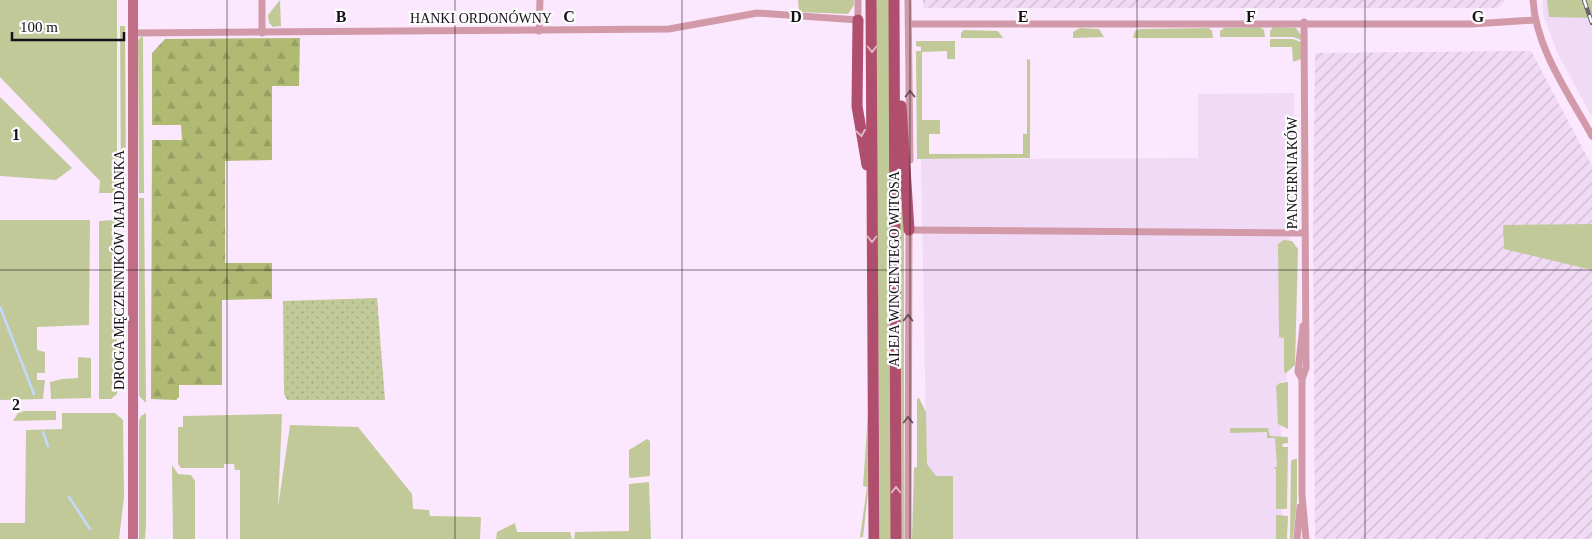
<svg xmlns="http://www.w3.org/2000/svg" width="1592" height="539" viewBox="0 0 1592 539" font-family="'Times New Roman',serif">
	<defs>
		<pattern id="industrial-furrows" width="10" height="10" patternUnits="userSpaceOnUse" patternTransform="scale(1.25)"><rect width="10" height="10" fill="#f1daf5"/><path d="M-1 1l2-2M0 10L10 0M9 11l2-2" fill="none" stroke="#cebad1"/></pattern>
		<pattern id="forest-firs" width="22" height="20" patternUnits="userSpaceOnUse" patternTransform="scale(1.25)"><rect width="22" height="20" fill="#b0ba73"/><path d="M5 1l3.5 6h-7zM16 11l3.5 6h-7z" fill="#979f63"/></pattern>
		<pattern id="park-dots" width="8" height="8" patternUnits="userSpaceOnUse" patternTransform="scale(1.25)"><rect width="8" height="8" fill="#c1c999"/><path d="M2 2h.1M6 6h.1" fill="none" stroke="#a5ac83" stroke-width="1.8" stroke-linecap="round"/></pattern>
	</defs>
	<rect width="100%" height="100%" fill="#fbe8fe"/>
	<!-- built -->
	<g fill="#f1daf5">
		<polygon points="1543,0 1592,0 1592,117 1558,54 1543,14"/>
		<polygon points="1294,93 1294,225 1289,225 1287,381 1280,382 1283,539 928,539 921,159 1198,158 1198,94"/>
	</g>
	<!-- industrial -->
	<g fill="url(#industrial-furrows)">
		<polygon points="923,0 1506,0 1498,8 923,8"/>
		<polygon points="1531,51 1592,166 1592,539 1315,539 1313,236 1315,53"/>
	</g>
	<!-- grass -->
	<g fill="#c1c999">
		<polygon points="0,0 117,0 117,193 99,193 100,181 0,77"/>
		<polygon points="280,0 281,26 273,27 269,23 268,15"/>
		<polygon points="798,0 854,0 854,5 848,14 799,12"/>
		<polygon points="875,0 889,0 892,539 880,539"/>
		<polygon points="1547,0 1592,0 1592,18 1549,17"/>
		<polygon points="120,26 125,26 126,193 121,193"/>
		<polygon points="1260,27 1264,30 1265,37 1220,37 1220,31 1224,28"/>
		<polygon points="1273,27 1296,28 1301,35 1301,40 1293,37 1270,37 1270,31"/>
		<polygon points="1080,28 1099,29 1104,37 1073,38 1073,32"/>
		<polygon points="1209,28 1212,31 1213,38 1133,38 1135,31 1140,29"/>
		<polygon points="964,30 998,31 1003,38 961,38 961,33"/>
		<polygon points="141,37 143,37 144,193 139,193 138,40"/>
		<polygon points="1270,39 1293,39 1301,42 1301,59 1293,62 1292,47 1270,47"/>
		<polygon points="916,41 955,41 955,59 947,59 947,51 922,52 922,120 940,120 940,134 929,134 929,154 1023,154 1023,134 1027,134 1027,59 1030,60 1030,158 917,159 916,51 921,51 921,47 916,46"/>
		<polygon points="0,97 72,168 56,180 0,176"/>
		<polygon points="899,123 904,191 904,539 901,539"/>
		<polygon points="139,198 144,198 146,403 139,396"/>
		<polygon points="0,220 90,220 89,325 37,327 37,350 45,352 45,373 37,373 37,380 45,380 43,399 0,400"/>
		<polygon points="116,220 117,394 111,399 99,399 99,221"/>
		<polygon points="1592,224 1592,270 1504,249 1503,225"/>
		<polygon points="1284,240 1292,241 1298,249 1295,365 1286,373 1284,372 1284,338 1279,337 1278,244"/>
		<polygon points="78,357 91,358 91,398 51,399 50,382 62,379 78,378"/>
		<polygon points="1288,382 1288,429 1278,424 1276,386 1280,383"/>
		<polygon points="919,398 926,412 927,464 936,476 953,476 953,539 912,539 914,468 917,467 917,399"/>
		<polygon points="24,411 56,411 56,420 13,421 18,413"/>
		<polygon points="62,413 115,413 123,420 124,497 119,539 0,539 0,523 25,523 26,430 62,429"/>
		<polygon points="146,413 146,523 145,539 139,539 139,421 141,416"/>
		<polygon points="282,414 278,507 290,425 358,427 412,494 413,509 429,510 430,516 481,517 480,539 240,539 240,470 235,470 234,464 224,464 224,468 181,468 178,464 178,427 183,427 183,416"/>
		<polygon points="868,414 869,484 863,537 860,537 867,487 863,486"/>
		<polygon points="1230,428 1268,428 1270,436 1288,437 1288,443 1282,444 1283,447 1288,447 1287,509 1276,509 1276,469 1273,467 1277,467 1275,438 1267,438 1267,432 1230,433"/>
		<polygon points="647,439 650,441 650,476 631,478 629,477 629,450"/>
		<polygon points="1294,459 1297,459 1297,500 1293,539 1290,539 1291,461"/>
		<polygon points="172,465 178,474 191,475 195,481 195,539 173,539"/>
		<polygon points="649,482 651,539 574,539 575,532 629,531 629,484"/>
		<polygon points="1276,515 1288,516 1287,539 1276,539"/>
		<polygon points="515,523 517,532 570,532 572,539 496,539 497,532"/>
	</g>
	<!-- forest -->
	<polygon fill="url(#forest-firs)" points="300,38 299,86 272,86 272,160 225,161 225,263 272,263 272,299 222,300 222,385 179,385 179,397 176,400 151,399 152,140 182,140 181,125 152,125 152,53 165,39"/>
	<!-- park -->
	<polygon fill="url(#park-dots)" points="377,298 385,400 287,400 284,394 283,301"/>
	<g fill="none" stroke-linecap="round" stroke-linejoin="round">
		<!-- stream -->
		<g stroke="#c1d9fd" stroke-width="2.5">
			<polyline points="0,307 34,394"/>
			<polyline points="43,432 48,446"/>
			<polyline points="69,497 90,529"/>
		</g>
		<!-- street -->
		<g stroke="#d29aa8" stroke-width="7">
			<polyline points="908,0 910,160"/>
			<path d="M1533 0C1536 49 1569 94 1592 136"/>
			<polyline points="1304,22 1306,368 1302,379 1302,495 1306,539"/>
			<polyline points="909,24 1472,24 1535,20"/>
			<polyline points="539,31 540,0"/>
			<polyline points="133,33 669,29 757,13 858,20 858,0"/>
			<polyline points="262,33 262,0"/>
			<polyline points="909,230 1305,233"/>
			<polyline points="1302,379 1298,372 1303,326"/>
			<polyline points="908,539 909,228"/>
			<polyline points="1297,539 1300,507"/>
		</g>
		<!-- secondary -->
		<polyline stroke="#c06f86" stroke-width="10" points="133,0 133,539"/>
		<!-- primary -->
		<g stroke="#b04e6d" stroke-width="11">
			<polyline points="871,0 874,539"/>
			<polyline points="894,0 896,539"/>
			<polyline points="858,20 857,106 867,165"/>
			<polyline points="901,106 909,230"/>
		</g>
		<!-- rail casing -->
		<g stroke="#6d626f" stroke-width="4.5">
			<polyline id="rail" points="1584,0 1592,23"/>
		</g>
		<!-- rail -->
		<use href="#rail" stroke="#fcfcfc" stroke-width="2.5" stroke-dasharray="8" stroke-linecap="butt"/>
	</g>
	<!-- one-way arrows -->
	<defs><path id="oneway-chevron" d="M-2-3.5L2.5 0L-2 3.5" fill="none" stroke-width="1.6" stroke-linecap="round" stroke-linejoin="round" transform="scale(1.25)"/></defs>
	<g stroke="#deb6c3">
		<use href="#oneway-chevron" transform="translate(872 49) rotate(90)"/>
		<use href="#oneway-chevron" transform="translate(861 133) rotate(81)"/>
		<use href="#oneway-chevron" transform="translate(872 239) rotate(90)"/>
		<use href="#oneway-chevron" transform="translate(896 490) rotate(-90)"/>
	</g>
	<g stroke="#745560">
		<use href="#oneway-chevron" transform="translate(910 94) rotate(-90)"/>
		<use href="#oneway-chevron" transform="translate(908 318) rotate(-90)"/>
		<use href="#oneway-chevron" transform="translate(908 420) rotate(-90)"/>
	</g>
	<!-- grid -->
	<path fill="none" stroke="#161018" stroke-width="1" stroke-opacity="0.55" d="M227 0V539M455 0V539M682 0V539M910 0V539M1137 0V539M1365 0V539M0 270H1592"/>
	<g text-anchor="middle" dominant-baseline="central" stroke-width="4.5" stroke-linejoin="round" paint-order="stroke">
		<!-- street labels -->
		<g font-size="14" fill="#161018" stroke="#fcfcfc">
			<text x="481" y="18">HANKI ORDONÓWNY</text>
			<text transform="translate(1292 173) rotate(-90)">PANCERNIAKÓW</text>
			<text transform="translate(894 269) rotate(-90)">ALEJA WINCENTEGO WITOSA</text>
			<text transform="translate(119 270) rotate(-90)">DROGA MĘCZENNIKÓW MAJDANKA</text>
		</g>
	</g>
	<g font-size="16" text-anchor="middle" font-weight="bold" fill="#161018" stroke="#fcfcfc" stroke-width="4.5" stroke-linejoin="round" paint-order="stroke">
		<text x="341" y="22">B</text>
		<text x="569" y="22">C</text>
		<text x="796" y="22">D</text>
		<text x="1023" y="22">E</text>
		<text x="1251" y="22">F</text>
		<text x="1478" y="22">G</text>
		<text x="16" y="140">1</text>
		<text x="16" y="410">2</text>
	</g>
	<!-- scale -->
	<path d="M12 32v8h112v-8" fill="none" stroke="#161018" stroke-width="2.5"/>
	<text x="20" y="32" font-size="15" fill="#161018" stroke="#fcfcfc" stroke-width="4" paint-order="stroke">100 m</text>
</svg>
